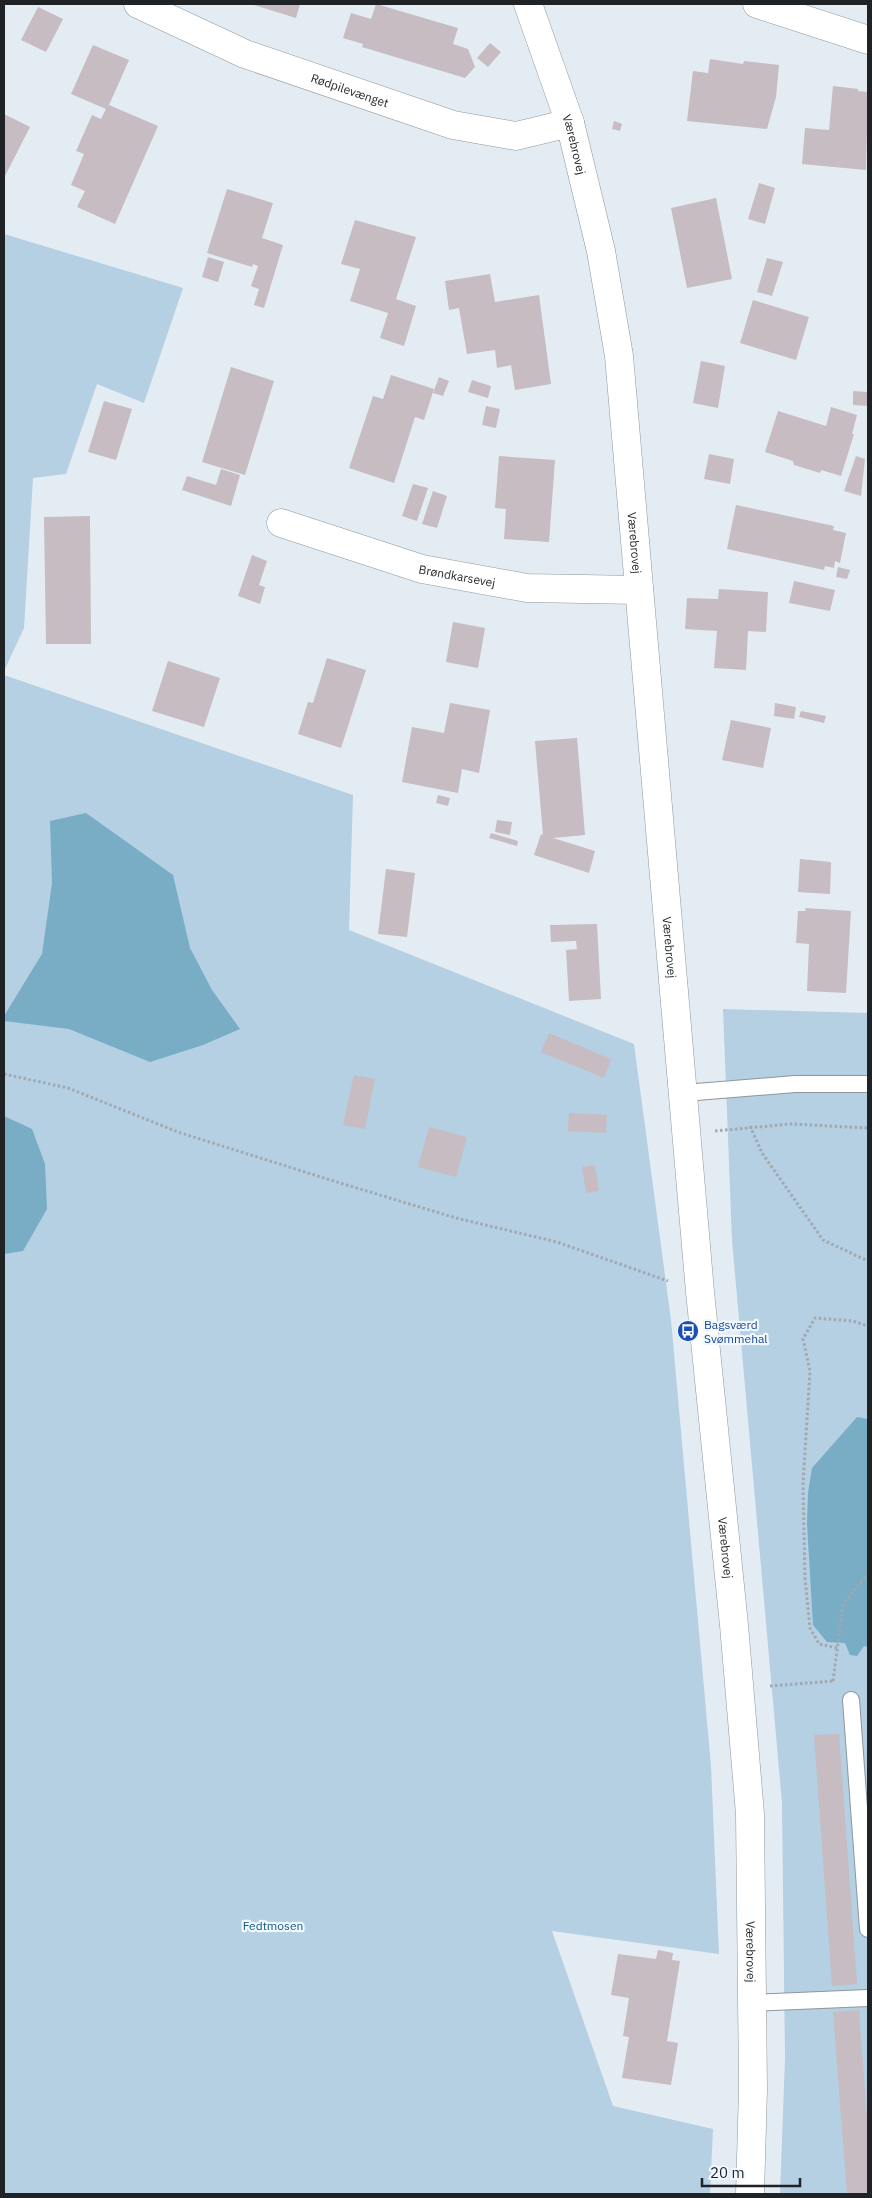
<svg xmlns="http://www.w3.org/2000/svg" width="872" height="2198" viewBox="0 0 872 2198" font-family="'IBM Plex Sans',sans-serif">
	<rect width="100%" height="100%" fill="#e3ecf3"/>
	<!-- green -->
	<g fill="#b5cfe3">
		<polygon points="4,234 183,288 144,403 97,384 66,474 33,478 24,628 4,671"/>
		<polygon points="4,675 353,795 349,930 634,1044 671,1320 711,1766 719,1954 552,1931 613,2106 713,2129 710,2194 4,2194"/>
		<polygon points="723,1009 868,1013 868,2194 780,2194 785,2058 782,1803 732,1240"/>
	</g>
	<!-- water -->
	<g fill="#78adc5">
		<polygon points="86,813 173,875 190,948 212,990 240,1029 203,1045 150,1062 69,1029 4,1021 4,1016 42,954 52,883 50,821"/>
		<polygon points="4,1116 32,1129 45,1164 47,1209 23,1251 4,1254"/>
		<polygon points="857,1417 868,1419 868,1647 864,1646 857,1656 850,1655 845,1643 827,1642 813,1625 807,1524 808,1493 812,1468"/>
	</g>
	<!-- building -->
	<g fill="#c6bcc1">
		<polygon points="251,4 300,4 296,18"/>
		<polygon points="376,4 458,28 453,44 468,49 475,67 465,78 362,47 363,44 343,38 351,13 371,19"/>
		<polygon points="38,7 63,19 46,52 21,40"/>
		<polygon points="490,43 501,52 488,67 477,58"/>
		<polygon points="93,45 129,60 109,105 158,126 115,224 77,207 85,191 71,185 84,154 76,151 92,115 101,119 106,109 71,94"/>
		<polygon points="710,59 743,64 744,61 779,65 776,97 767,129 687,121 693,71 708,73"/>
		<polygon points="833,86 858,89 858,91 868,92 866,170 802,164 805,128 829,130"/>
		<polygon points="4,114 30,127 4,178"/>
		<polygon points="614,121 622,124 620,131 612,129"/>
		<polygon points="759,183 775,188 765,224 748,219"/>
		<polygon points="227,189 273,203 262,238 283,245 264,308 254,305 259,289 251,286 258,266 253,264 252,267 207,253"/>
		<polygon points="716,198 732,279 687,288 671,208"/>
		<polygon points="355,220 416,237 396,299 416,306 404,346 380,338 388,313 350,301 360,269 341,264"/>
		<polygon points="208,257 224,262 218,282 202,277"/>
		<polygon points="767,258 783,262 772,296 757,292"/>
		<polygon points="490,274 495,302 539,295 551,384 515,390 511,365 497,368 495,350 467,354 459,308 449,310 445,281"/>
		<polygon points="753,300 809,317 796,360 740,343"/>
		<polygon points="701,361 725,366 718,408 693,403"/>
		<polygon points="231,367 274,381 245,475 202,462"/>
		<polygon points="391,375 434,389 424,420 415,417 394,483 349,468 373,396 383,399"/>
		<polygon points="439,377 449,381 443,396 433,393"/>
		<polygon points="472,380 491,386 488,398 468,392"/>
		<polygon points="853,391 868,392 868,406 853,405"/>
		<polygon points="104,401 132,409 116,460 88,452"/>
		<polygon points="486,406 500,409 496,428 482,425"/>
		<polygon points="831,407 857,415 852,434 854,434 841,476 821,470 820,473 794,465 793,461 765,452 778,411 826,426"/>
		<polygon points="709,454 734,459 730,484 704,479"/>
		<polygon points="499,456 555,460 549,542 504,539 506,509 495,508"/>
		<polygon points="856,456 865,459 861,496 844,491"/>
		<polygon points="221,469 240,475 231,506 182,490 187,476 216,485"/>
		<polygon points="413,484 428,488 417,521 402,516"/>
		<polygon points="433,491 447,496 437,528 422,524"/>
		<polygon points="736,505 834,526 833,530 846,533 840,563 835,561 834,568 825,566 824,570 727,549"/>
		<polygon points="90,516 91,644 46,644 44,517"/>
		<polygon points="252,555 267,561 259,585 265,587 260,604 238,596"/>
		<polygon points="838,567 850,570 847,579 836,577"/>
		<polygon points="794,581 835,590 830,611 789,603"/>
		<polygon points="719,589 768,592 766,632 748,631 746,670 714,668 717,631 685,629 687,598 718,599"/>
		<polygon points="453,622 485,628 478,668 446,662"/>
		<polygon points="327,658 366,670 341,748 298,734 308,702 313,703"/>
		<polygon points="168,661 220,678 204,727 152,711"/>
		<polygon points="450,703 490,710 479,773 462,769 458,793 402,782 412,727 444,733"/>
		<polygon points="775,703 796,707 794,719 774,716"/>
		<polygon points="801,711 826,716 824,723 799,717"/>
		<polygon points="731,720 771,728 763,768 722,760"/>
		<polygon points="577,738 585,835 553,838 595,851 589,873 534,855 541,834 543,835 535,741"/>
		<polygon points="438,795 450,798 448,806 436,803"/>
		<polygon points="497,820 512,822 510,835 495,832"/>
		<polygon points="491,833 518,841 517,846 489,838"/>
		<polygon points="800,859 831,862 830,894 798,892"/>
		<polygon points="386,869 415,873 407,937 378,934"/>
		<polygon points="805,908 851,911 846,993 807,991 809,944 796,943 798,911 806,911"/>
		<polygon points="597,924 601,999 569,1001 566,950 577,949 576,941 551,942 550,925"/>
		<polygon points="549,1033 611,1059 604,1078 541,1052"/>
		<polygon points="354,1075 375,1079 365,1129 343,1125"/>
		<polygon points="569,1113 607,1115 606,1133 568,1131"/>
		<polygon points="429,1127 467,1137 456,1177 418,1167"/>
		<polygon points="595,1165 599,1191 586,1193 582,1167"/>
		<polygon points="839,1734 857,1984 832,1986 814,1735"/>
		<polygon points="658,1950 673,1953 672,1960 680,1961 667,2041 678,2043 671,2085 622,2078 629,2037 623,2036 629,1998 611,1995 618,1954 656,1959"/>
		<polygon points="859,2010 868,2132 868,2194 847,2194 833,2012"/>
	</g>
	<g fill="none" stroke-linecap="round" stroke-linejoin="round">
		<!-- lane casing -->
		<g stroke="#8e979d" stroke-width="18">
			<g id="lane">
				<polyline points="684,1093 795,1084 868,1084"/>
				<polyline points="851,1700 868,1929"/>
				<polyline points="753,2003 868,1998"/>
			</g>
		</g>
		<!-- street casing -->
		<g stroke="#8e979d" stroke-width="29">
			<g id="street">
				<path id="s1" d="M138 4 245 54 453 125 516 136 570 123"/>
				<polyline points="757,4 868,40"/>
				<path id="s2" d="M281 523 422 569 527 588 639 590"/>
			</g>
		</g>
		<!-- secondary casing -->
		<g stroke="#8e979d" stroke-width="29">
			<g id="secondary">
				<path id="s3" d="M528 4 570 123 601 251 619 356 700 1292 734 1625 750 1814 753 2089 750 2194"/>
			</g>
		</g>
		<!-- path -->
		<g stroke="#a1a8ae" stroke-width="3" stroke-dasharray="2.5 2.5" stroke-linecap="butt">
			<polyline points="4,1074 68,1088 178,1132 327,1179 456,1218 557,1242 668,1281"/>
			<polyline points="750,1126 762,1153 823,1240 868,1261"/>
			<polyline points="715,1131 791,1124 868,1128"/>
			<polyline points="837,1648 819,1644 810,1628 805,1578 803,1484 810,1371 803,1339 815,1318 853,1321 868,1326"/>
			<polyline points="833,1681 843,1605 860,1583 868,1575"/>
			<polyline points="770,1686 834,1681"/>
		</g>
		<!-- lane -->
		<use href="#lane" stroke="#fff" stroke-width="16"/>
		<!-- street -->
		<use href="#street" stroke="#fff" stroke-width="28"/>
		<!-- secondary -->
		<use href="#secondary" stroke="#fff" stroke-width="28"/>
	</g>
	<!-- icons -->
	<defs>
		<g id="bus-disc" transform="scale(1.125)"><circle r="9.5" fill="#1a4fb4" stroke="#f1f9ff"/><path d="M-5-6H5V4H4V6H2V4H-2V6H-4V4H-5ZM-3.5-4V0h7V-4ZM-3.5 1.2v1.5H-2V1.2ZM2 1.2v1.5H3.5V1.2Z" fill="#fff"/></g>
	</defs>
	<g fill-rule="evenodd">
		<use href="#bus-disc" x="688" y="1331"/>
	</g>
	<g text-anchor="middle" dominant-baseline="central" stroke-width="4.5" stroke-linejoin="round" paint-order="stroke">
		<!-- street labels -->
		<g font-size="12" fill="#1f2325" stroke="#f1f9ff">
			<text stroke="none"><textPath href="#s1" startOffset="229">Rødpilevænget</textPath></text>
			<text stroke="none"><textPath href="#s3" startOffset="148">Værebrovej</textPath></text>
			<text stroke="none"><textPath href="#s3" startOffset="552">Værebrovej</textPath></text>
			<text stroke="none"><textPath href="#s2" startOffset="184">Brøndkarsevej</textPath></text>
			<text stroke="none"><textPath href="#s3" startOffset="958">Værebrovej</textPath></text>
			<text stroke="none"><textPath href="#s3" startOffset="1561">Værebrovej</textPath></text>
			<text stroke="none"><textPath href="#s3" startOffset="1966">Værebrovej</textPath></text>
		</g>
		<!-- transit labels -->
		<g font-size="12" fill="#164399" stroke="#f1f9ff" text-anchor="start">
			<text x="704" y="1324">Bagsværd<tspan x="704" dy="14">Svømmehal</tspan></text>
		</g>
		<!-- park labels -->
		<g font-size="12" fill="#0d5680" stroke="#f1f9ff">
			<text x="273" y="1925">Fedtmosen</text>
		</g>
	</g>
	<!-- border -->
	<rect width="872" height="2198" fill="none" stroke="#1f2325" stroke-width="10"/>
	<!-- scale -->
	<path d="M702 2178v8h98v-8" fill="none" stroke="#1f2325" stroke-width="2.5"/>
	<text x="710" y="2178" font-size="15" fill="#1f2325" stroke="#f1f9ff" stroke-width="4" paint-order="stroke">20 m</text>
</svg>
